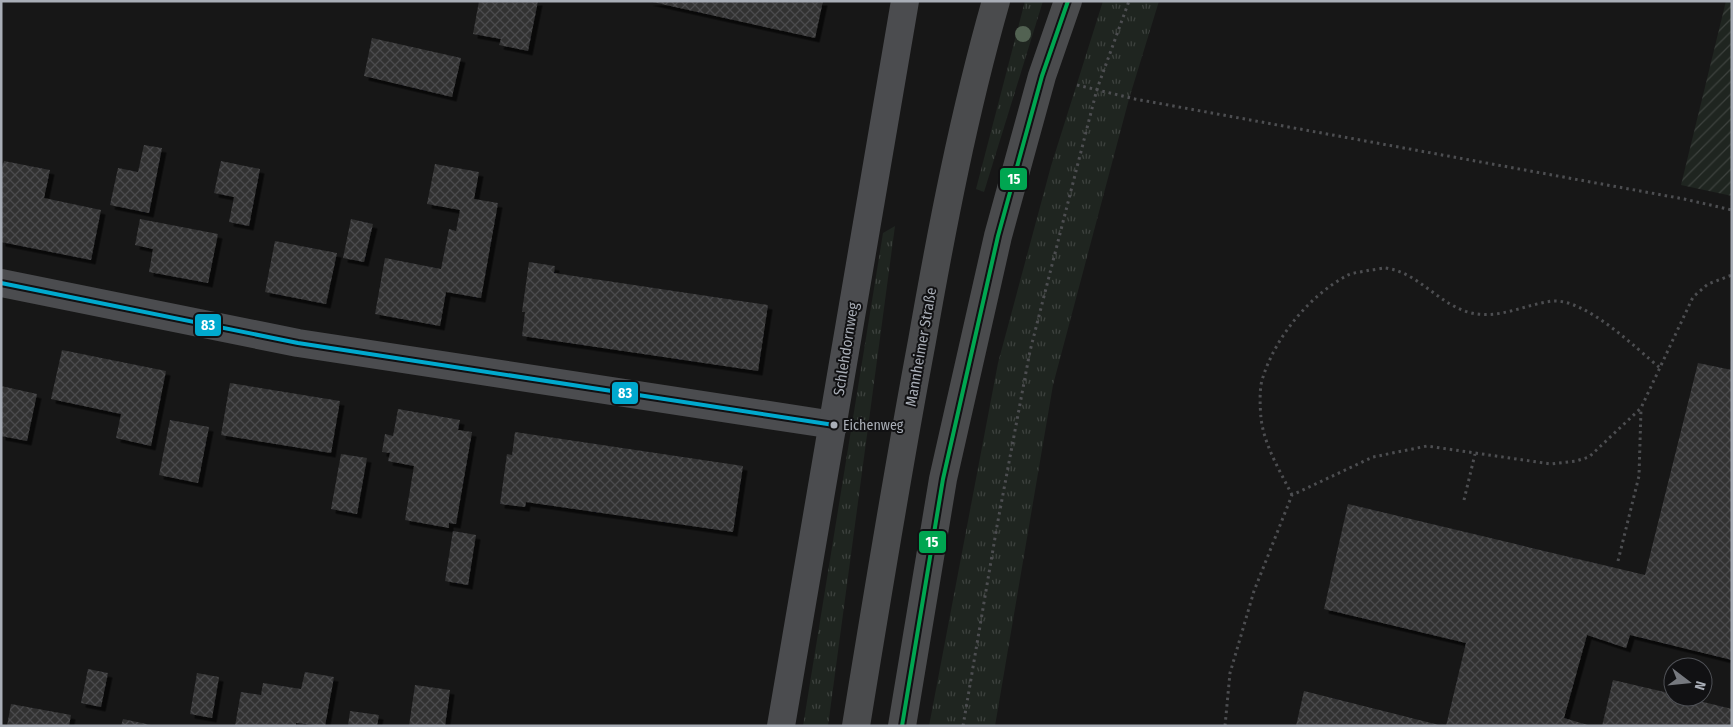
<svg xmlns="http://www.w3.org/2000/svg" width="1733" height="727" viewBox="0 0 1733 727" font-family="'Fira Sans Condensed',sans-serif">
	<defs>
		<pattern id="grass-tufts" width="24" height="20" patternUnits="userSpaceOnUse" patternTransform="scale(1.25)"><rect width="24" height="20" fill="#1f2520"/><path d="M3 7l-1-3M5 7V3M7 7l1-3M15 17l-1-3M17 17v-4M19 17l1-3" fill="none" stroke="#3d423e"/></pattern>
		<pattern id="garden-furrows" width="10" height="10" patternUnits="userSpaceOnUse" patternTransform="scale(1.25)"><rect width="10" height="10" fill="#1f2520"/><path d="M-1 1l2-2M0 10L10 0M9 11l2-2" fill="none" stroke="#3d423e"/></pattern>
		<pattern id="building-cross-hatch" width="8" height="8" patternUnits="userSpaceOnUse" patternTransform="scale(1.25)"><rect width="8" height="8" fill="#313132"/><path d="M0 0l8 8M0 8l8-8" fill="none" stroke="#4c4c4d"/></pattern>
		<filter id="shadow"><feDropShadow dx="4.5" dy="4.5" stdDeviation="0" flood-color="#0009"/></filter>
	</defs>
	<rect width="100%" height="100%" fill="#171717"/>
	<!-- grass -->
	<g fill="url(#grass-tufts)">
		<polygon points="1025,1 1043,1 984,192 976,189"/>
		<polygon points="1103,1 1159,1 1129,99 1053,385 995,726 929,726 998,363 1051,166"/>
		<polygon points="895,226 828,726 803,726 883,233"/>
	</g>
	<!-- garden -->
	<polygon fill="url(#garden-furrows)" points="1726,1 1732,1 1732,196 1681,185"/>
	<!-- building -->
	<g fill="url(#building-cross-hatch)" filter="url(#shadow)">
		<polygon points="479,1 538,1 528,51 499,45 501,39 473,34"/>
		<polygon points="648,1 823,1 815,38"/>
		<polygon points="372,38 461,58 452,97 364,76"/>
		<polygon points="144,145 162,148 149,213 110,205 118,168 138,172"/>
		<polygon points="4,161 50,170 44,198 101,210 91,260 1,242 1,172"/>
		<polygon points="221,161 260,169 249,226 229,222 234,197 214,193"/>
		<polygon points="435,164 479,172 474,199 498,203 481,298 446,292 440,326 375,314 385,258 441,269 449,229 456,231 460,210 427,204"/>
		<polygon points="140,219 218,234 208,283 149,272 153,249 135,245"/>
		<polygon points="351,219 373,224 364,262 343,258"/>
		<polygon points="275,241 337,253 326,304 265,292"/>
		<polygon points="529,262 555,266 554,273 768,305 758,371 522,336 525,312 522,312"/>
		<polygon points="62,350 166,371 151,446 116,438 121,414 51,399"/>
		<polygon points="1698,363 1732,370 1732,660 1630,635 1626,648 1587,635 1564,718 1591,726 1446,726 1466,643 1324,609 1348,504 1645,575"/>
		<polygon points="230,383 340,401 331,453 221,435"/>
		<polygon points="1,386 37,394 27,441 1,436"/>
		<polygon points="398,409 460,420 458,430 472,432 456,524 449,523 449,528 405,520 414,466 388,461 390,453 382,452 385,434 393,436"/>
		<polygon points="170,420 209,427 198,483 159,475"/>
		<polygon points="515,432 743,466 733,532 526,502 525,507 500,504 507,454 512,455"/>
		<polygon points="341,454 367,458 357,514 331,509"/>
		<polygon points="453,531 476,535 468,585 445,581"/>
		<polygon points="88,669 108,673 101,707 81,703"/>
		<polygon points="305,672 334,677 325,726 296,723 296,726 235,726 241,692 261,695 263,683 301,689"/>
		<polygon points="197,673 219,677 212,718 190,714"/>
		<polygon points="1613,680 1673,694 1673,697 1683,697 1732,709 1732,726 1602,726"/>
		<polygon points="415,685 450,690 445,726 409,726"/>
		<polygon points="1304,691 1439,725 1439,726 1296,726"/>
		<polygon points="11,704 71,715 69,726 7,726"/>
		<polygon points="350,711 379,715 377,726 348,726"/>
		<polygon points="123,719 151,725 151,726 121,726"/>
	</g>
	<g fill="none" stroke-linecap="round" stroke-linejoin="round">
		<!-- path -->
		<g stroke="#4d4e51" stroke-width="3" stroke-dasharray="2.5 4" stroke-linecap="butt">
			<polyline points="1077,85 1135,99 1684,199 1732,210"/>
			<path d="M1292 495C1280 471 1264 445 1261 418 1260 407 1259 387 1263 377 1276 336 1310 295 1348 275 1355 272 1363 272 1370 270 1375 270 1381 268 1385 268 1418 272 1437 303 1468 312 1497 321 1525 304 1553 301 1586 299 1636 348 1660 368"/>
			<polyline points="1464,500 1475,454"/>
			<polyline points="1618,561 1639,476 1641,409"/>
			<polyline points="963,726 997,526 1030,351 1097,89 1129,1"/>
			<polyline points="1225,726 1230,673 1254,591 1292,495 1373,457 1427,446 1551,464 1576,461 1589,457 1641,408 1693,297 1708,284 1732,275"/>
		</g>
		<!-- minor -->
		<g stroke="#4b4c4f" stroke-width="28">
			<polyline points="1,283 298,343 834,425"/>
			<polyline points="781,726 905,1"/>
		</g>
		<!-- secondary -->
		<g stroke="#4a4b4d" stroke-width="28">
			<path d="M856 726C877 597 898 469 922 341 942 227 964 113 996 1"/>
			<polyline points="902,726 943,479 998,236 1042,76 1068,1"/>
		</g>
		<!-- bus-1 casing -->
		<g stroke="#111113" stroke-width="8">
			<polyline id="bus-1" points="1,283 298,343 834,425"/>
		</g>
		<!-- bus-2 casing -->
		<g stroke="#111113" stroke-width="8">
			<polyline id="bus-2" points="902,726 943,479 998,236 1042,76 1068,1"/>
		</g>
		<!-- bus-1 -->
		<use href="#bus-1" stroke="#00a9ce" stroke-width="4"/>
		<!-- bus-2 -->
		<use href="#bus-2" stroke="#00a651" stroke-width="4"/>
	</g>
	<!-- trees -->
	<circle fill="#526252" cx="1023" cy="34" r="8"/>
	<!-- markers -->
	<circle fill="#a9aeb7" stroke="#111113" stroke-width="2" cx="834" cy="425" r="4.5"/>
	<g text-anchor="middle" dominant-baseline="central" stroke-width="4" stroke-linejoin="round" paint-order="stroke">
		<!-- bus labels -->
		<g font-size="14" fill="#a9aeb7" stroke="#111113" text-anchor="start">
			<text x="843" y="425">Eichenweg</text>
		</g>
		<!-- street labels -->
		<g font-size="15" fill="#a9aeb7" stroke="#111113">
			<text transform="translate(921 347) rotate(-80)">Mannheimer Straße</text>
			<text transform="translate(846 349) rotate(-81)">Schlehdornweg</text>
		</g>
	</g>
	<g stroke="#111113" stroke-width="2">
		<rect x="999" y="167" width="29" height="24" rx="5" fill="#00a651"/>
		<rect x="194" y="313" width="28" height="24" rx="5" fill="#00a9ce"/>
		<rect x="611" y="381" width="28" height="24" rx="5" fill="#00a9ce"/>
		<rect x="918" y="530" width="29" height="24" rx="5" fill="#00a651"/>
	</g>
	<g font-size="14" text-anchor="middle" font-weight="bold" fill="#fff">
		<text x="1014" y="184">15</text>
		<text x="208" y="330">83</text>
		<text x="625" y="398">83</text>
		<text x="932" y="547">15</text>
	</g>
	<!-- border -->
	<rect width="1733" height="727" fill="none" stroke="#a9aeb7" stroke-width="5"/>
	<!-- north arrow -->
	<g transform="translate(1688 682) rotate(106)"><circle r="24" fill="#111113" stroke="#4e5055"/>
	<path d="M0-4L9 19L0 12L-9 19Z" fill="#76797f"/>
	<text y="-8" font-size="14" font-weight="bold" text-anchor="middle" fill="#a9aeb7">N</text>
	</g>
</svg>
